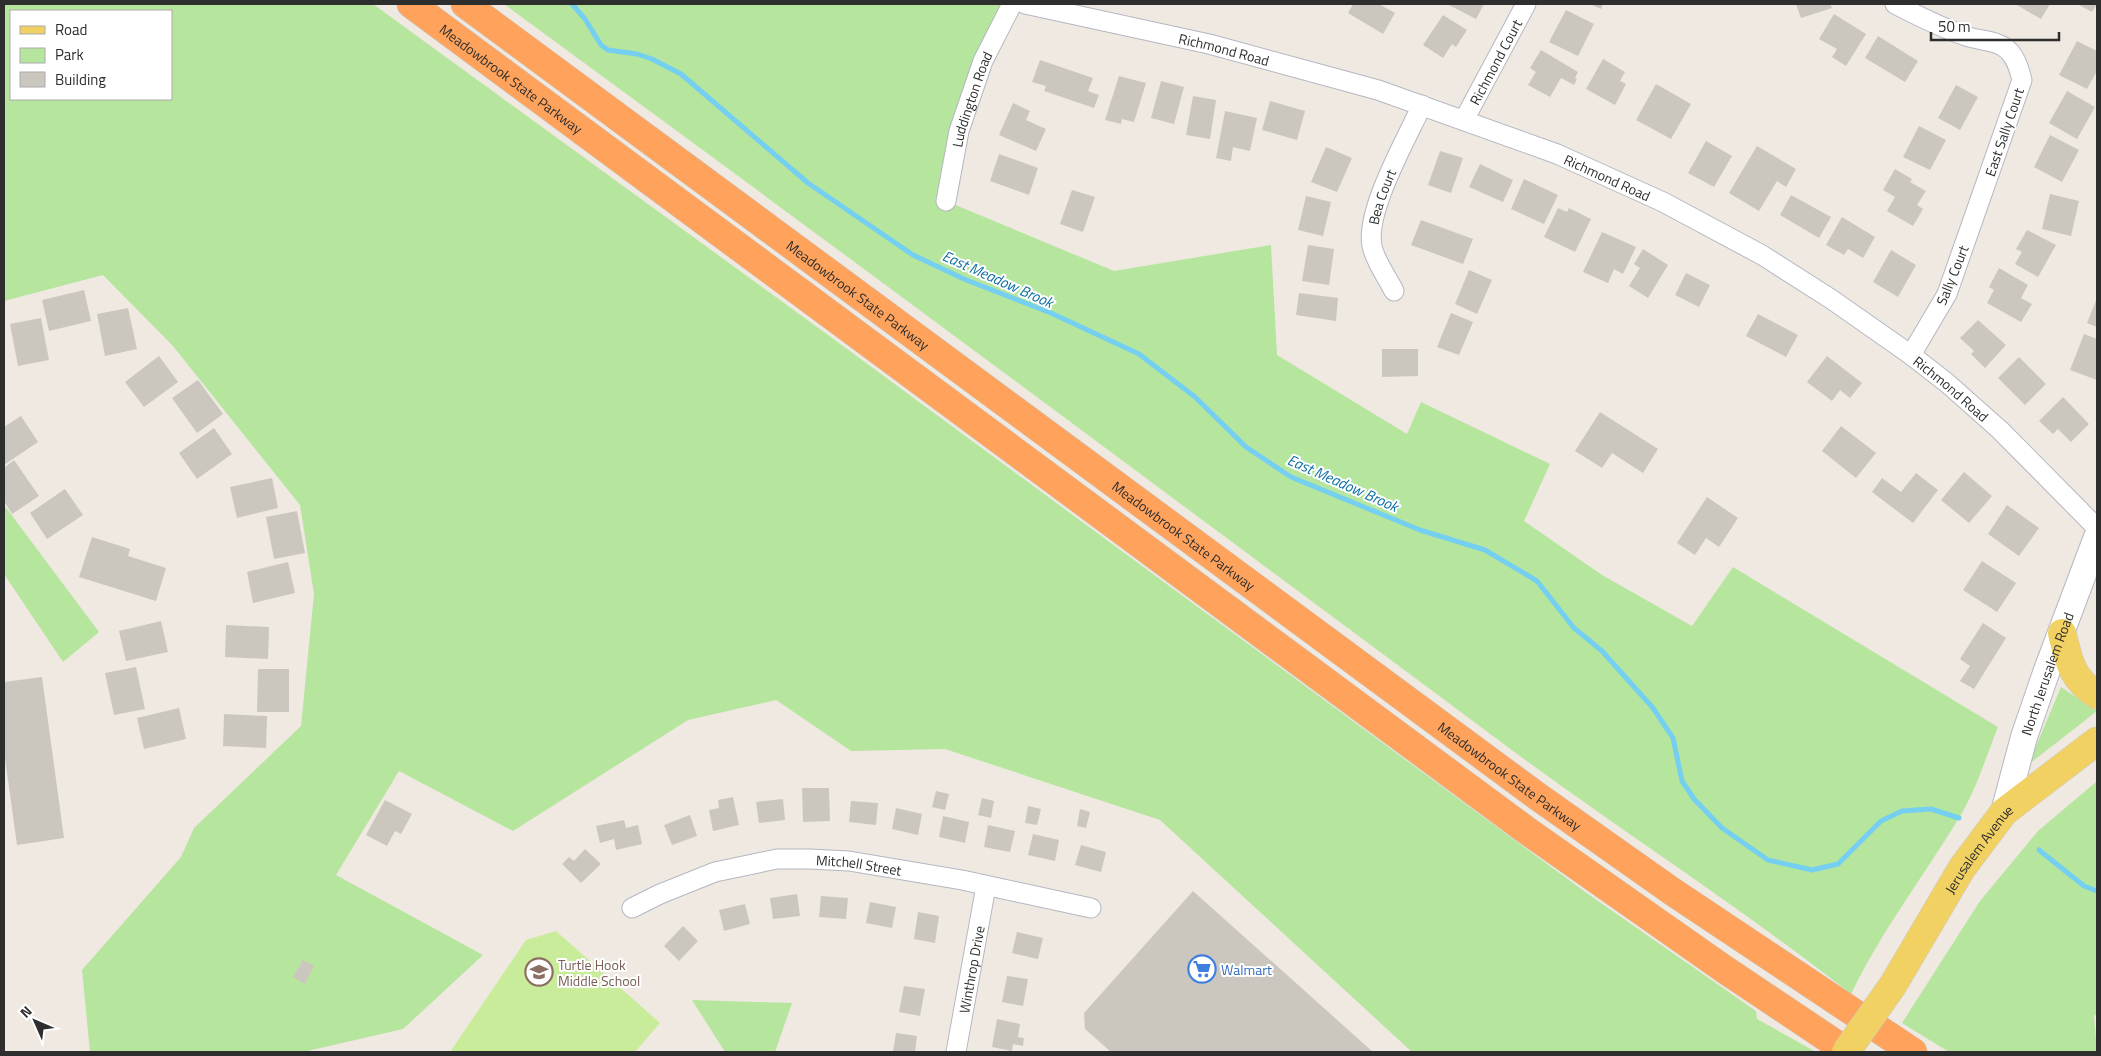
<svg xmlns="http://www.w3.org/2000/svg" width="2101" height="1056" viewBox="0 0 2101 1056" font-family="'Titillium Web',sans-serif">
	<rect width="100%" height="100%" fill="#efe9e1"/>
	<!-- green -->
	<g fill="#b6e59e" fill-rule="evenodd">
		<path d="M4 4H373L828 335 1588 894 1756 1011 1757 1019 1816 1052H1412L1160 820 945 749 851 751 776 700 688 720 513 831 399 771 336 875 483 955 403 1029 303 1052H90L82 970 181 857 194 828 301 726 314 594 300 505 173 346 103 275 4 301ZM11 11H171V99H11Z"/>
		<path d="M504 4H1012L983 61 946 201 1114 271 1271 245 1277 355 1407 434 1421 402 1550 464 1524 521 1602 575 1692 626 1733 567 1998 727C1986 757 1976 790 1959 818 1923 877 1881 932 1851 994 1737 904 1613 826 1497 739 1166 493 836 247 504 4Z"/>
		<polygon points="4,505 99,632 63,662 4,574"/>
		<polygon points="2061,687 2097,711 2028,765"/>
		<polygon points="2096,782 2097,784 2097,1014 2094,1016 2097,1052 1949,1052 1902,1023 1980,901 2038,831"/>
		<polygon points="692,1000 792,1003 775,1052 725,1052"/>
	</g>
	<!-- pitch -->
	<polygon fill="#c9ec9a" points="556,931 660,1023 635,1052 450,1052 526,940"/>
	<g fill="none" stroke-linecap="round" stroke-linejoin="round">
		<!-- stream -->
		<g stroke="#75cff0" stroke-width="5">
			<polyline points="572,4 585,19 601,45 608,50 637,54 652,59 681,74 808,183 913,255 964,279 1051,313 1139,354 1195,397 1246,447 1291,477 1420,530 1485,550 1537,581 1574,628 1602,651 1653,708 1673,738 1682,781 1694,799 1722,828 1768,860 1812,870 1838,864 1881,821 1902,811 1931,809 1959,818"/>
			<polyline points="2039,850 2084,886 2097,891"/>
		</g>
	</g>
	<!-- building -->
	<g fill="#cbc7bf">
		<polygon points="1353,4 1379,4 1395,13 1383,34 1348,13"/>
		<polygon points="1447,4 1484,4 1476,19"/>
		<polygon points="1590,4 1603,4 1601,9"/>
		<polygon points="1796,4 1830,4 1832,8 1801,18"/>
		<polygon points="2015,4 2050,4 2041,19"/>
		<polygon points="2077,4 2097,4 2092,12"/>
		<polygon points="1566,10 1594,24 1578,56 1549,42"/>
		<polygon points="1834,14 1866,34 1846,66 1832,57 1837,49 1819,39"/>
		<polygon points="1443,15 1467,30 1456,47 1452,44 1443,58 1423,45"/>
		<polygon points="1878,36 1918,61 1905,82 1865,58"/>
		<polygon points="2077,41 2097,51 2097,71 2087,89 2059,75"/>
		<polygon points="1541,50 1578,72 1575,78 1577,79 1574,85 1561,78 1550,97 1528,85 1536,72 1530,68"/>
		<polygon points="1603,59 1625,72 1620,81 1626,84 1615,105 1586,89"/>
		<polygon points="1040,60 1093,78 1088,91 1099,95 1094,108 1044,91 1046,86 1032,82"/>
		<polygon points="1119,76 1146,83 1134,122 1122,119 1121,124 1105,120"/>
		<polygon points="1161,81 1184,87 1174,124 1151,118"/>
		<polygon points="1656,84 1691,104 1671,139 1636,120"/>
		<polygon points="1956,85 1978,97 1960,130 1938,118"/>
		<polygon points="2067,91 2095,107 2077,139 2049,123"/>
		<polygon points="1193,96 1216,100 1210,139 1186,135"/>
		<polygon points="1270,101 1305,111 1297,140 1262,130"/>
		<polygon points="1013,103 1030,111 1026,120 1046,129 1036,151 999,135"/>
		<polygon points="1225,111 1257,118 1250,151 1233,147 1231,161 1216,158"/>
		<polygon points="1919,126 1946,140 1930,170 1903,157"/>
		<polygon points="2050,135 2079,150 2062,182 2034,167"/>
		<polygon points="1706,141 1732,156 1714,187 1688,173"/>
		<polygon points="1757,146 1796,169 1786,187 1777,181 1759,211 1729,193"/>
		<polygon points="1326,147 1352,158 1337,192 1311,182"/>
		<polygon points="1440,151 1463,158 1451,193 1428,185"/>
		<polygon points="999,154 1038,168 1029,195 990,181"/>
		<polygon points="1480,164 1513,180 1503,202 1469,187"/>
		<polygon points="1895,169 1912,179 1910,182 1926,191 1917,205 1923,209 1913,226 1887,211 1895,197 1883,190"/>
		<polygon points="1524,179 1558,195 1544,224 1511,209"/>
		<polygon points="1072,190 1095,197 1083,232 1060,224"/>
		<polygon points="2050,194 2079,201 2071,236 2042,229"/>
		<polygon points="1791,195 1831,217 1819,238 1780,215"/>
		<polygon points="1306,196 1331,202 1323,236 1298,230"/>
		<polygon points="1558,208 1567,212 1569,208 1591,219 1575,252 1544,237"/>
		<polygon points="1842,217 1875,237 1863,258 1848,249 1844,255 1826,245"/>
		<polygon points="1421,220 1473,239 1463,264 1411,245"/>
		<polygon points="2027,230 2056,245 2038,277 2015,264 2022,252 2016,249"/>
		<polygon points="1602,232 1636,247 1623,274 1614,269 1608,283 1583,272"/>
		<polygon points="1308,245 1334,249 1329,285 1302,281"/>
		<polygon points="1643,249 1668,265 1648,298 1629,286 1640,268 1634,264"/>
		<polygon points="1891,250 1916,265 1898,297 1873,282"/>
		<polygon points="1999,268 2028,285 2021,298 2032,304 2021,322 1987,303 1994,290 1989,287"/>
		<polygon points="1469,270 1492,280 1477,314 1455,304"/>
		<polygon points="1686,273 1710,285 1699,307 1675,295"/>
		<polygon points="84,290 91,321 49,331 42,300"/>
		<polygon points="1299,293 1338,298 1336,321 1296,315"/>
		<polygon points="2097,298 2097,327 2087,323"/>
		<polygon points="128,308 137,349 105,356 97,314"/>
		<polygon points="1451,313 1473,322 1459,355 1437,347"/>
		<polygon points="1758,314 1798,335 1786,357 1746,336"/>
		<polygon points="41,318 49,360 18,366 10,324"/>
		<polygon points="1978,320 2006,345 1985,368 1971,354 1974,351 1960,338"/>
		<polygon points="2084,334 2097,339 2097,380 2070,370"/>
		<polygon points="1382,349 1418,349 1418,376 1382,377"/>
		<polygon points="159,356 178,382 144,407 125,382"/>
		<polygon points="1827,356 1862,383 1850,398 1840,390 1832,401 1807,382"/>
		<polygon points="2019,357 2046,384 2025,405 1998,378"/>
		<polygon points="198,380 223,414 197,433 172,398"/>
		<polygon points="2063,397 2089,424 2071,442 2058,429 2053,434 2039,421"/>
		<polygon points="1600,412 1658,449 1643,473 1612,453 1602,468 1575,451"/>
		<polygon points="21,416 38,442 4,465 4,427"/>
		<polygon points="1841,426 1876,453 1856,478 1822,451"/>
		<polygon points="214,428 232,454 197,479 179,453"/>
		<polygon points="14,460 39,496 12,514 4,501 4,468"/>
		<polygon points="1964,472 1992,496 1969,523 1941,500"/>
		<polygon points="1916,473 1938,490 1913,523 1872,492 1882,478 1901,492"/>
		<polygon points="272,478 278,508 237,518 230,487"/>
		<polygon points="65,489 83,515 47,539 30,513"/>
		<polygon points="1707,497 1738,518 1719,547 1706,538 1695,555 1677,543"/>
		<polygon points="2007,505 2039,528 2019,556 1988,534"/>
		<polygon points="297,511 305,553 274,559 266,517"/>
		<polygon points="92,537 130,549 128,556 166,568 156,601 79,577"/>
		<polygon points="1982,561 2016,583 1997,612 1963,590"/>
		<polygon points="288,562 295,593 253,603 247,572"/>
		<polygon points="161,621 168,652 126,661 119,631"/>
		<polygon points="1983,623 2006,638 1974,689 1960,681 1970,666 1960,659"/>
		<polygon points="226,625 269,627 268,659 225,657"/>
		<polygon points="136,667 145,709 114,715 105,673"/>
		<polygon points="258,669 289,669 289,712 257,712"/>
		<polygon points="42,677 64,838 17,845 4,751 4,682"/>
		<polygon points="179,708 186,739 144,749 137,718"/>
		<polygon points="224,714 267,716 266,748 223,746"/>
		<polygon points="802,788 829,788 830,821 803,822"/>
		<polygon points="936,791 949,794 945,810 932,807"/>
		<polygon points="733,797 739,825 713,831 709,810 719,808 718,800"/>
		<polygon points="982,798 994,801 991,818 978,815"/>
		<polygon points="783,799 785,820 759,823 756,802"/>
		<polygon points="385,800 412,814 401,834 395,831 387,846 366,835"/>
		<polygon points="851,801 878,803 876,825 849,822"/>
		<polygon points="1028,806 1041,809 1037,825 1025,823"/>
		<polygon points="896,808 922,814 918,835 892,829"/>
		<polygon points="1080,809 1090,812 1086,828 1077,826"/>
		<polygon points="690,815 697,836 672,845 664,825"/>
		<polygon points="943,816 969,822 965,843 939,837"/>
		<polygon points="624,820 626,828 638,825 642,844 616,850 614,839 600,843 596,826"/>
		<polygon points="988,825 1015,831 1010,852 984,847"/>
		<polygon points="1033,834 1059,840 1055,861 1028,855"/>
		<polygon points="1081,845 1106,852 1101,872 1075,865"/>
		<polygon points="585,849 601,864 581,883 562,864 569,857 574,861"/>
		<polygon points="1193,891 1373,1052 1111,1052 1085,1029 1084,1013"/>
		<polygon points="797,894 800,916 773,919 770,898"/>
		<polygon points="821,896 848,898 846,919 819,917"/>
		<polygon points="870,902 896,907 892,928 866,923"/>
		<polygon points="745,904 750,924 724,931 719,910"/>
		<polygon points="918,912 939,916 935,943 914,939"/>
		<polygon points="683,926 698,941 679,961 664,946"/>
		<polygon points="1017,932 1043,938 1038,959 1012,953"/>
		<polygon points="303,960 314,966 305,984 293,977"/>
		<polygon points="1007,976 1028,979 1023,1006 1002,1002"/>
		<polygon points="904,986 925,989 920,1016 899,1012"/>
		<polygon points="997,1019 1020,1024 1018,1037 1024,1038 1023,1046 1013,1044 1012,1051 992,1047"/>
		<polygon points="896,1033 917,1036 915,1052 893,1052"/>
	</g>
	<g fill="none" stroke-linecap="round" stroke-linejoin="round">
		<!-- minor casing -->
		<g stroke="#b4b7c1" stroke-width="21">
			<g id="minor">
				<path id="s1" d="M1025 4 1209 44 1378 90 1557 154 1663 202 1762 255 1831 299 1911 355 1947 383 2000 430 2097 528"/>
				<path d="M1895 4C1918 16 1942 28 1966 36 1979 41 1992 39 2004 47 2015 54 2019 68 2022 80L1947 294 1911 355"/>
				<path id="s2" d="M1464 120 1526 4"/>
				<path id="s3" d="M946 201 959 131 983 61 1012 4"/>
				<path id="s4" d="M1394 291C1387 277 1375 261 1372 246 1365 211 1407 138 1422 105"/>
				<path id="s5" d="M632 908 660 894 715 872 777 859H809L849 861 962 880 1091 908"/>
				<path id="s6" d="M956 1052 986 886"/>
			</g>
		</g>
		<!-- secondary casing -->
		<g stroke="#b4b7c1" stroke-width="28">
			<g id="secondary">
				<path id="s7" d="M2004 812 2024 737 2047 670 2097 537"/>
			</g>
		</g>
		<!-- primary casing -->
		<g stroke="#c9c9c9" stroke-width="29">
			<g id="primary">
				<path d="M2062 633C2069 661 2071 678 2097 695"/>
				<path id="s8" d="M1893 985 1962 868 2004 812 2097 741"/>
			</g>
		</g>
		<!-- motorway casing -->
		<g stroke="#c9c9c9" stroke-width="29">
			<g id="motorway">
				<path id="s9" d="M411 4 1526 830 1724 969 1848 1052"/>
				<path id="s10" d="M465 4 1537 796 1673 892 1913 1052"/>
			</g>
		</g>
		<!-- minor -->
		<use href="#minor" stroke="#fff" stroke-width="19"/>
		<!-- secondary -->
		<use href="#secondary" stroke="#fff" stroke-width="26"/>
		<!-- primary -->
		<use href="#primary" stroke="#f2d163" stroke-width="28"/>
		<!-- motorway -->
		<use href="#motorway" stroke="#ffa35c" stroke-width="28"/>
		<!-- primary-bridge casing -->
		<g stroke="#c9c9c9" stroke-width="29" stroke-linecap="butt">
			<polyline id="primary-bridge" points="1846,1052 1893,985"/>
		</g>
		<!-- primary-bridge -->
		<use href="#primary-bridge" stroke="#f2d163" stroke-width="28"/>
	</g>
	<!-- icons -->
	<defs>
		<g id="supermarket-ring" transform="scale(1.4375)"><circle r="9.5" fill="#fff" stroke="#3f7fe0" stroke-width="1.5"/><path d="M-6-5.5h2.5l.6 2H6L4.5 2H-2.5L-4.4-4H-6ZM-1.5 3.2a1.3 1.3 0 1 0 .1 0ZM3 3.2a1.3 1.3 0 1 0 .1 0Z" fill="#3f7fe0"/></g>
		<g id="school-ring" transform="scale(1.4375)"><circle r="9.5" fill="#fff" stroke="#8d6e63" stroke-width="1.5"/><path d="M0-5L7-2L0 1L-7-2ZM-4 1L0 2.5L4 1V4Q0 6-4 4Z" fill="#8d6e63"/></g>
	</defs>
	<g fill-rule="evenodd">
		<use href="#supermarket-ring" x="1202" y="969"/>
		<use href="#school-ring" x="539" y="972"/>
	</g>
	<g text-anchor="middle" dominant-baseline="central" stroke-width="4" stroke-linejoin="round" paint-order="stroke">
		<!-- street labels -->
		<g font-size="14" fill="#2e2e2e" stroke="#fff">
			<text stroke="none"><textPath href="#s1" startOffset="204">Richmond Road</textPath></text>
			<text stroke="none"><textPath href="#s2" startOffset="66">Richmond Court</textPath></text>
			<text stroke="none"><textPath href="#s9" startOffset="125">Meadowbrook State Parkway</textPath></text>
			<text stroke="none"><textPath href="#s3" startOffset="105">Luddington Road</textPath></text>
			<text transform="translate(2004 132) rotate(-71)">East Sally Court</text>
			<text stroke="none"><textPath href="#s1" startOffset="609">Richmond Road</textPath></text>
			<text stroke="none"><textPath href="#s4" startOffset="101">Bea Court</textPath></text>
			<text transform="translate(1952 275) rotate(-68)">Sally Court</text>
			<text stroke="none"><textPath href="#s10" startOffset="489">Meadowbrook State Parkway</textPath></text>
			<text stroke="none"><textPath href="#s1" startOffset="1014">Richmond Road</textPath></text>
			<text stroke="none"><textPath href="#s10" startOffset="894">Meadowbrook State Parkway</textPath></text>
			<text stroke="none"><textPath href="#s7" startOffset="145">North Jerusalem Road</textPath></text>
			<text stroke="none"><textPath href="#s10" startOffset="1299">Meadowbrook State Parkway</textPath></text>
			<text stroke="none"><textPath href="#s8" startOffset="161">Jerusalem Avenue</textPath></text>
			<text stroke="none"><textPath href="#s5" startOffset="236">Mitchell Street</textPath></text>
			<text stroke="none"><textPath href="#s6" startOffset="84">Winthrop Drive</textPath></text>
		</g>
		<!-- education labels -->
		<g font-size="14" fill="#785e54" stroke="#fff" text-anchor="start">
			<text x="558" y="964">Turtle Hook<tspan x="558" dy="16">Middle School</tspan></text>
		</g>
		<!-- shop labels -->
		<g font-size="14" fill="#366cbe" stroke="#fff" text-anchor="start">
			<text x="1221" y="969">Walmart</text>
		</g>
		<!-- water labels -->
		<g font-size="15" font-style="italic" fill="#0d6fa3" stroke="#fff">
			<text transform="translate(998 279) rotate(24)">East Meadow Brook</text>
			<text transform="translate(1343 483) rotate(24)">East Meadow Brook</text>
		</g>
	</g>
	<!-- border -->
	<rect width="2101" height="1056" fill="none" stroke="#2e2e2e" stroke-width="10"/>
	<!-- legend -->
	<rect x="10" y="10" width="162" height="90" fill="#ffffff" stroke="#ababab"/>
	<rect x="20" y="26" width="25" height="8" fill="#f2d163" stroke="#ababab"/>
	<text x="55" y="35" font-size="15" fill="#2e2e2e">Road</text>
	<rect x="20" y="48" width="25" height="15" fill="#b6e59e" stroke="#ababab"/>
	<text x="55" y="60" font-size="15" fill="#2e2e2e">Park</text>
	<rect x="20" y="72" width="25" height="15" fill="#cbc7bf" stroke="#ababab"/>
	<text x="55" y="85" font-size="15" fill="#2e2e2e">Building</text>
	<!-- north arrow -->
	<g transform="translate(35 1021) rotate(315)" stroke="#ffffff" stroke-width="4" paint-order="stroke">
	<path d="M0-4L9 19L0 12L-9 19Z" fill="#2e2e2e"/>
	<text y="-8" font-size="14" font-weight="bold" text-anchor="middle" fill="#2e2e2e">N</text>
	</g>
	<!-- scale -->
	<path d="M1931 32v8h128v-8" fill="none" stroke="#2e2e2e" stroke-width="2.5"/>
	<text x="1938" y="32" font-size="15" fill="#2e2e2e" stroke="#ffffff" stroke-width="4" paint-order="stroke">50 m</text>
</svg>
